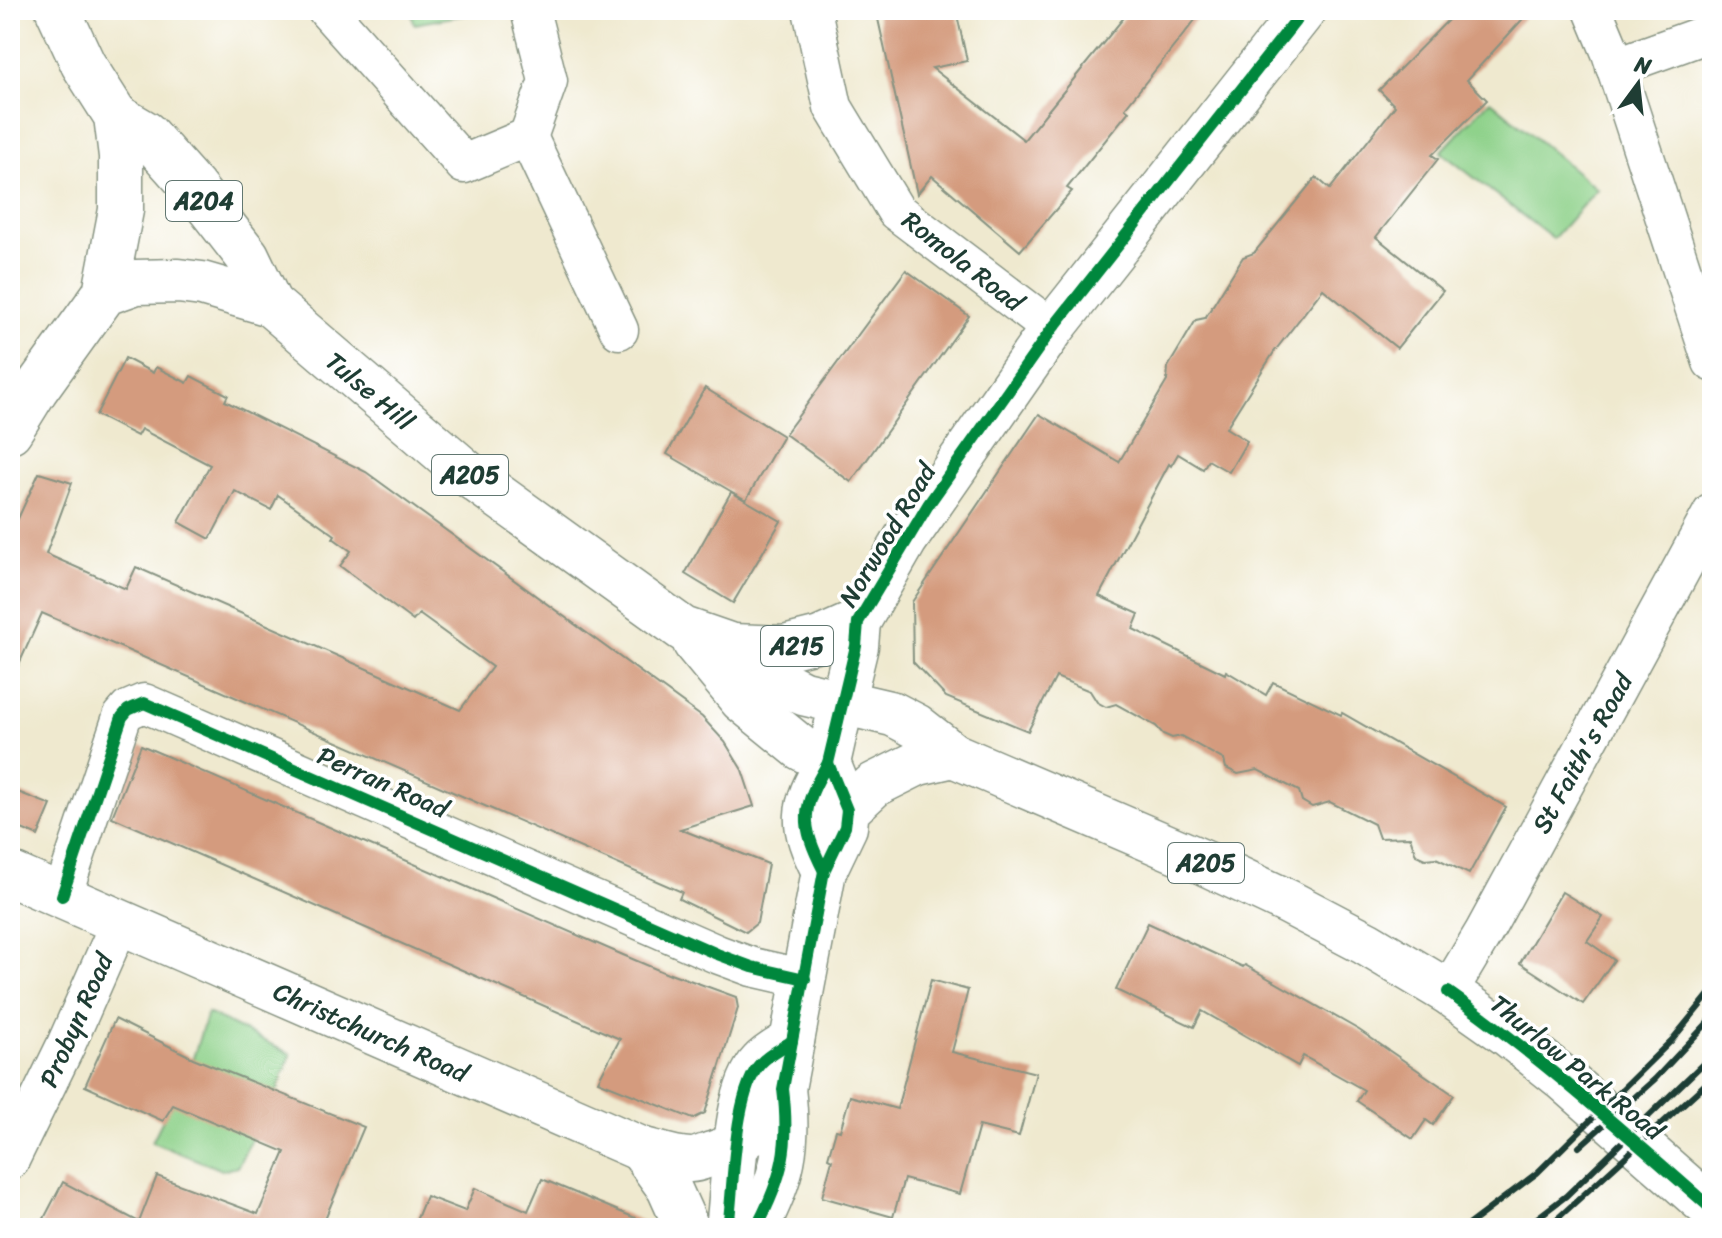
<svg xmlns="http://www.w3.org/2000/svg" width="1722" height="1238" viewBox="0 0 1722 1238" font-family="Sriracha,sans-serif">
	<rect width="100%" height="100%" fill="#fff"/>
	<filter id="ink" filterUnits="userSpaceOnUse"><feTurbulence type="fractalNoise" baseFrequency=".0125" numOctaves="2"/><feDisplacementMap in="SourceGraphic" scale="16" xChannelSelector="R" yChannelSelector="G"/><feConvolveMatrix kernelMatrix="1 2 1 2 8 2 1 2 1" color-interpolation-filters="sRGB"/></filter>
	<filter id="wash" filterUnits="userSpaceOnUse"><feTurbulence type="fractalNoise" baseFrequency=".006" numOctaves="4" result="noise"/><feDisplacementMap in="SourceGraphic" scale="32" xChannelSelector="R" yChannelSelector="G"/><feGaussianBlur stdDeviation="1.8" result="paint"/><feColorMatrix in="noise" values="0 0 0 0 0 0 0 0 0 0 0 0 0 0 0 0 0 1.4 0 .05"/><feComposite in="paint" operator="in"/></filter>
	<g filter="url(#wash)">
		<rect width="100%" height="100%" fill="#efe9cf"/>
		<!-- green -->
		<g fill="#8fd28b" stroke="#578860" stroke-width="2">
			<polygon points="411,10 491,10 414,24"/>
			<polygon points="1490,100 1597,189 1553,239 1441,152"/>
			<polygon points="207,1013 291,1054 276,1093 237,1167 222,1170 152,1142 193,1058"/>
		</g>
		<g id="blocks">
			<!-- building -->
			<g fill="#d49b7e">
				<polygon points="876,10 956,10 967,61 932,68 1024,140 1130,10 1203,10 1125,108 1129,111 1067,188 1072,191 1020,251 932,176 917,194"/>
				<polygon points="1458,10 1531,10 1467,80 1487,100 1432,155 1438,159 1376,237 1443,291 1397,348 1323,289 1274,352 1226,428 1247,441 1229,472 1208,460 1203,469 1178,454 1171,466 1169,464 1099,596 1139,614 1133,629 1225,674 1226,671 1266,695 1273,682 1341,715 1342,713 1506,807 1469,874 1436,858 1425,859 1416,855 1410,837 1379,838 1374,824 1330,802 1312,807 1302,801 1299,791 1258,770 1238,774 1226,768 1224,760 1181,736 1172,738 1163,734 1156,726 1116,704 1106,707 1097,702 1090,691 1056,677 1028,731 946,697 913,662 912,602 1039,414 1119,462 1167,381 1168,367 1196,320 1205,318 1243,257 1254,253 1316,177 1330,189 1395,106 1379,90"/>
				<polygon points="906,270 969,316 851,482 785,434"/>
				<polygon points="125,358 153,373 156,367 187,383 191,376 228,395 225,401 366,472 702,717 725,742 742,770 754,806 680,829 768,864 757,923 746,932 679,899 682,892 42,613 10,684 10,536 39,473 72,483 46,554 126,589 136,567 460,710 492,667 419,614 413,621 340,566 351,551 333,538 335,535 278,495 271,510 235,491 210,539 179,522 210,465 141,429 137,436 96,415"/>
				<polygon points="705,388 783,436 746,500 667,454"/>
				<polygon points="731,492 781,521 733,603 685,574"/>
				<polygon points="141,745 623,955 670,975 670,973 736,997 738,1008 705,1113 693,1119 598,1081 620,1039 112,817"/>
				<polygon points="10,789 51,805 38,836 10,824"/>
				<polygon points="1562,892 1603,917 1587,941 1614,960 1583,1004 1520,963"/>
				<polygon points="1148,923 1243,967 1245,965 1359,1030 1454,1095 1433,1125 1426,1120 1413,1139 1357,1101 1364,1090 1303,1056 1298,1066 1202,1011 1194,1027 1116,990"/>
				<polygon points="931,980 968,990 952,1052 1036,1073 1019,1136 979,1126 960,1194 904,1179 893,1217 822,1197 832,1160 828,1158 836,1130 840,1131 850,1096 897,1109"/>
				<polygon points="115,1019 193,1058 364,1127 321,1228 39,1228 63,1182 139,1222 157,1176 258,1214 285,1152 173,1105 163,1121 85,1086"/>
				<polygon points="542,1179 659,1228 413,1228 426,1196 465,1211 475,1188 528,1211"/>
			</g>
		</g>
	</g>
	<g filter="url(#ink)">
		<use href="#blocks" fill-opacity="0" stroke="#879382" stroke-width="2"/>
		<g fill="none" stroke-linecap="round" stroke-linejoin="round">
			<!-- minor casing -->
			<g stroke="#879382" stroke-width="41">
				<g id="minor">
					<polyline points="327,10 464,164 528,137"/>
					<polyline points="812,10 833,107 896,211 1052,329"/>
					<polyline points="1593,10 1611,53 1712,362"/>
					<polyline points="1615,67 1712,32"/>
					<polyline points="528,137 619,330"/>
					<polyline points="528,137 548,81 530,10"/>
					<polyline points="62,896 122,717 128,710 144,703 717,954 752,967 805,979"/>
					<polyline points="1448,992 1484,932 1712,513"/>
					<polyline points="10,1160 65,1047 120,922"/>
				</g>
			</g>
			<!-- major casing -->
			<g stroke="#879382" stroke-width="47">
				<g id="major">
					<polyline points="58,10 83,64 116,116 121,156 121,210 105,293"/>
					<polyline points="116,116 145,133 194,188 247,256 270,304"/>
					<polyline points="732,646 784,648 820,639 858,622"/>
					<polyline points="847,810 828,763 835,732 856,646 858,622 905,540 1052,329 1304,10"/>
					<path d="M824 871C800 824 801 808 828 763"/>
					<polyline points="641,1149 669,1188 687,1228"/>
					<path d="M728 1228C734 1187 733 1092 761 1063 769 1054 782 1048 792 1041"/>
					<path d="M756 1228C783 1177 790 1146 783 1089"/>
				</g>
			</g>
			<!-- highway casing -->
			<g stroke="#879382" stroke-width="47">
				<g id="highway">
					<polyline points="10,431 36,389 105,293 136,282 178,281 202,284 270,304 473,478 683,629 732,646 756,669 803,693 893,714 916,726 953,755 1205,863 1288,902 1366,943 1448,992 1509,1035 1563,1078 1712,1209"/>
					<polyline points="695,643 742,700 801,748 828,763"/>
					<path d="M10 874 641 1149C657 1153 674 1160 691 1160 699 1160 707 1155 715 1153 750 1142 766 1120 783 1089L824 871 845 827 847 810 874 785 918 763 953 755"/>
				</g>
			</g>
			<!-- minor -->
			<use href="#minor" stroke="#fff" stroke-width="38"/>
			<!-- major -->
			<use href="#major" stroke="#fff" stroke-width="44"/>
			<!-- highway -->
			<use href="#highway" stroke="#fff" stroke-width="44"/>
			<!-- rail -->
			<g stroke="#1f3d34" stroke-width="6">
				<polyline points="1579,1147 1655,1079 1712,1018"/>
				<polyline points="1464,1228 1537,1173 1672,1040 1712,991"/>
				<polyline points="1524,1228 1566,1196 1712,1055"/>
				<polyline points="1547,1228 1712,1078"/>
			</g>
			<!-- cycleway casing -->
			<g stroke="#fff" stroke-width="17">
				<g id="cycleway">
					<path d="M824 871C800 824 801 808 828 763"/>
					<polyline points="62,896 122,717 128,710 144,703 717,954 752,967 805,979"/>
					<path d="M1448 992C1542 1058 1626 1134 1712 1209"/>
					<path d="M728 1228C734 1187 733 1092 761 1063 769 1054 782 1048 792 1041"/>
					<path d="M756 1228C783 1177 790 1146 783 1089L824 871 845 827 847 810 828 763 856 646 858 622 928 505 1052 329 1304 10"/>
				</g>
			</g>
			<!-- cycleway -->
			<use href="#cycleway" stroke="#00873e" stroke-width="12"/>
		</g>
	</g>
	<g text-anchor="middle" dominant-baseline="central" stroke-width="7" stroke-linejoin="round" paint-order="stroke">
		<!-- shield labels -->
		<g fill="#fff" stroke="#627771" stroke-width="2">
			<rect x="166" y="181" width="76" height="40" rx="6"/>
			<rect x="432" y="455" width="76" height="40" rx="6"/>
			<rect x="761" y="626" width="72" height="40" rx="6"/>
			<rect x="1168" y="843" width="76" height="40" rx="6"/>
		</g>
		<g font-size="24" font-weight="bold" fill="#1f3d34">
			<text x="204" y="201">A204</text>
			<text x="470" y="475">A205</text>
			<text x="797" y="646">A215</text>
			<text x="1206" y="863">A205</text>
		</g>
		<!-- street labels -->
		<g font-size="26" fill="#1f3d34" stroke="#fff">
			<text transform="translate(963 261) rotate(38)">Romola Road</text>
			<text transform="translate(370 391) rotate(40)">Tulse Hill</text>
			<text transform="translate(887 535) rotate(-59)">Norwood Road</text>
			<text transform="translate(1582 753) rotate(-61)">St Faith's Road</text>
			<text transform="translate(383 782) rotate(24)">Perran Road</text>
			<text transform="translate(76 1020) rotate(-66)">Probyn Road</text>
			<text transform="translate(371 1032) rotate(24)">Christchurch Road</text>
			<text transform="translate(1577 1067) rotate(39)">Thurlow Park Road</text>
		</g>
	</g>
	<!-- margin -->
	<rect width="1722" height="1238" fill="none" stroke="#fff" stroke-width="40"/>
	<!-- north arrow -->
	<g transform="translate(1638 84) rotate(15)" stroke="#ffffff" stroke-width="6" paint-order="stroke">
	<path d="M0-6L14 30L0 20L-14 30Z" fill="#1f3d34"/>
	<text y="-12" font-size="22" font-weight="bold" text-anchor="middle" fill="#1f3d34">N</text>
	</g>
</svg>
